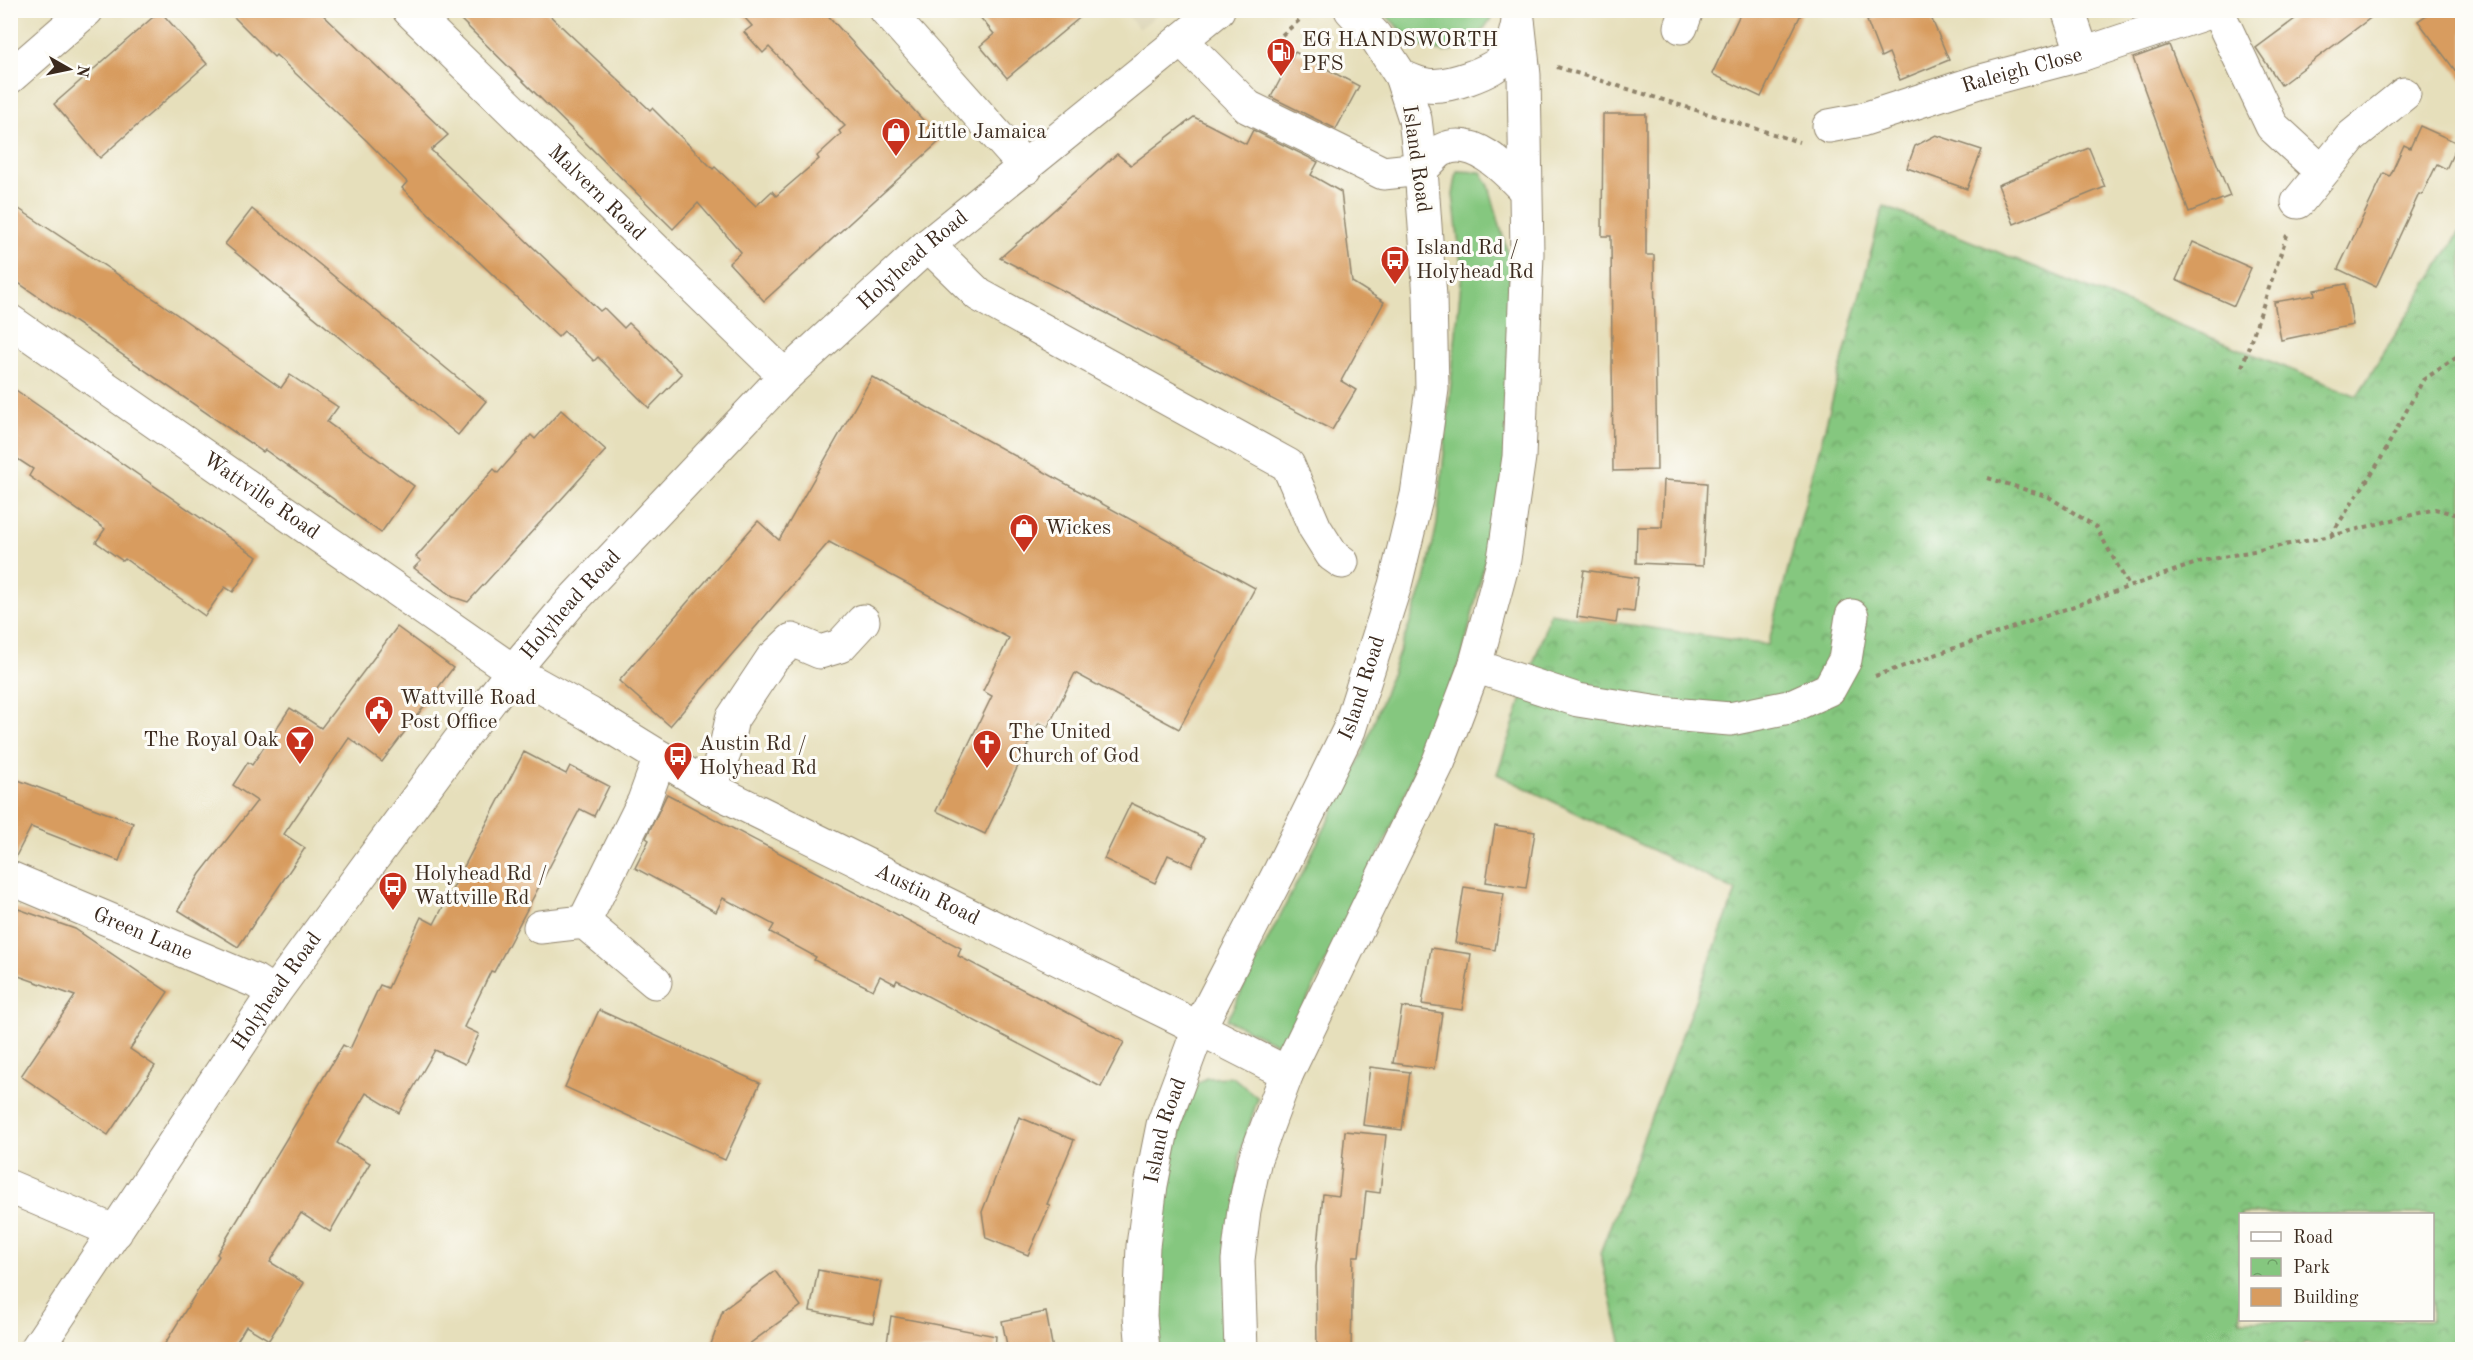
<svg xmlns="http://www.w3.org/2000/svg" width="2473" height="1360" viewBox="0 0 2473 1360" font-family="'Old Standard TT',serif">
	<defs>
		<pattern id="park-crowns" width="20" height="18" patternUnits="userSpaceOnUse" patternTransform="scale(1.5)"><rect width="20" height="18" fill="#85c77f"/><path d="M2 6a3 3 0 1 1 6 0M12 15a3 3 0 1 1 6 0" fill="none" stroke="#6ea267"/></pattern>
	</defs>
	<rect width="100%" height="100%" fill="#fdfcf7"/>
	<filter id="ink" filterUnits="userSpaceOnUse"><feTurbulence type="fractalNoise" baseFrequency=".0167" numOctaves="2"/><feDisplacementMap in="SourceGraphic" scale="12" xChannelSelector="R" yChannelSelector="G"/><feConvolveMatrix kernelMatrix="1 2 1 2 8 2 1 2 1" color-interpolation-filters="sRGB"/></filter>
	<filter id="wash" filterUnits="userSpaceOnUse"><feTurbulence type="fractalNoise" baseFrequency=".008" numOctaves="4" result="noise"/><feDisplacementMap in="SourceGraphic" scale="24" xChannelSelector="R" yChannelSelector="G"/><feGaussianBlur stdDeviation="1.35" result="paint"/><feColorMatrix in="noise" values="0 0 0 0 0 0 0 0 0 0 0 0 0 0 0 0 0 1.4 0 .05"/><feComposite in="paint" operator="in"/></filter>
	<g filter="url(#wash)">
		<rect width="100%" height="100%" fill="#e6dfbb"/>
		<!-- built -->
		<polygon fill="#d9d1b1" points="1124,11 1163,11 1139,29"/>
		<!-- green -->
		<g fill="#85c77f" stroke="#60784e" stroke-width="1.5">
			<polygon points="1493,10 1494,14 1473,45 1444,52 1419,46 1381,11"/>
			<polygon points="1457,171 1481,172 1489,186 1510,262 1506,471 1462,658 1388,835 1284,1047 1227,1020 1362,755 1425,581 1437,524 1462,272 1453,195"/>
			<polygon points="1233,1077 1258,1098 1240,1153 1228,1349 1160,1350 1156,1321 1165,1177 1193,1086 1206,1078"/>
		</g>
		<!-- park -->
		<path fill="url(#park-crowns)" stroke="#60784e" stroke-width="1.5" fill-rule="evenodd" d="M1883 206 2357 396 2462 228V1349H2386L2304 1344 2299 1350 1623 1349 1600 1253 1736 891 1497 774 1550 613 1768 645ZM2240 1214H2432V1320H2240Z"/>
		<g id="blocks">
			<!-- building -->
			<g fill="#d89c5f">
				<polygon points="227,10 318,10 448,135 431,150 600,311 604,308 624,328 629,323 682,374 649,408 598,357 594,361 564,331 558,337 402,188 407,182 367,141 276,55 274,57"/>
				<polygon points="451,10 544,10 650,110 652,108 713,169 715,167 756,206 772,191 776,196 819,159 817,156 841,134 839,131 845,126 769,47 763,53 744,32 752,26 738,10 823,10 941,140 764,301 729,263 741,252 698,203 673,229"/>
				<polygon points="974,10 1089,10 1007,78 980,46 994,34"/>
				<polygon points="1742,10 1803,10 1761,97 1712,74"/>
				<polygon points="1892,10 1928,10 1949,60 1900,80 1889,53 1881,57 1867,21"/>
				<polygon points="2307,10 2381,10 2281,85 2256,48"/>
				<polygon points="2434,10 2463,10 2463,81 2418,21"/>
				<polygon points="160,11 207,64 100,158 54,104"/>
				<polygon points="2169,45 2230,196 2189,212 2133,58"/>
				<polygon points="1295,52 1359,86 1336,129 1271,97"/>
				<polygon points="1603,114 1646,114 1646,255 1654,255 1657,470 1613,471 1611,236 1602,236"/>
				<polygon points="1194,117 1246,144 1253,130 1318,162 1311,175 1341,192 1352,282 1384,302 1341,381 1356,390 1332,430 1000,258 1117,154 1131,165"/>
				<polygon points="2420,126 2458,143 2446,169 2437,164 2422,195 2419,194 2376,287 2338,269 2384,173 2390,176 2404,145 2410,148"/>
				<polygon points="1936,135 1982,150 1967,189 1907,168 1915,146"/>
				<polygon points="2089,148 2105,187 2014,224 1998,185"/>
				<polygon points="10,203 162,304 281,388 290,375 338,407 327,422 414,486 381,533 265,450 263,452 10,277"/>
				<polygon points="252,209 486,401 458,435 225,244"/>
				<polygon points="2193,242 2251,268 2234,306 2176,280"/>
				<polygon points="2346,284 2353,325 2281,340 2274,302 2315,295 2314,290"/>
				<polygon points="872,377 1255,588 1179,729 1075,673 1048,727 1039,723 985,834 936,811 992,696 983,691 1009,638 829,542 670,726 619,681 758,521 779,540"/>
				<polygon points="10,386 257,557 233,592 225,587 205,616 125,559 123,561 96,542 105,529 29,476 33,469 10,454"/>
				<polygon points="561,410 606,450 468,602 453,597 414,568 421,561 416,557 494,469 498,473 531,435 535,439"/>
				<polygon points="1664,480 1707,483 1703,566 1636,563 1637,527 1662,527"/>
				<polygon points="1584,570 1638,578 1634,612 1618,610 1616,623 1577,617"/>
				<polygon points="397,627 453,668 382,762 349,738 284,834 305,848 238,947 178,910 200,874 257,801 233,785 248,762 252,765 290,708 321,728"/>
				<polygon points="524,752 566,774 570,766 609,786 594,816 580,809 494,972 491,971 464,1027 479,1034 465,1064 435,1050 399,1113 366,1093 337,1143 370,1163 330,1232 301,1213 270,1262 304,1283 269,1340 246,1326 232,1350 161,1350 219,1256 217,1254 343,1045 350,1049 380,985 388,988 421,917 434,924"/>
				<polygon points="10,777 133,823 119,861 31,827 14,860 10,860"/>
				<polygon points="667,794 961,948 958,956 1124,1042 1101,1087 897,980 895,984 880,976 873,990 814,960 816,957 770,932 774,925 723,898 716,912 635,868 649,840 646,838"/>
				<polygon points="1131,803 1205,838 1192,866 1168,855 1155,883 1104,859"/>
				<polygon points="1495,826 1535,832 1526,888 1486,882"/>
				<polygon points="1464,887 1504,893 1495,950 1455,943"/>
				<polygon points="10,906 75,929 168,992 130,1049 155,1066 108,1135 21,1076 75,996 10,973"/>
				<polygon points="1431,948 1471,954 1462,1010 1422,1004"/>
				<polygon points="1402,1007 1442,1013 1434,1069 1393,1063"/>
				<polygon points="599,1010 760,1083 725,1160 565,1087"/>
				<polygon points="1370,1067 1410,1072 1402,1130 1363,1125"/>
				<polygon points="1019,1117 1074,1140 1047,1204 1050,1205 1028,1255 986,1238 982,1212"/>
				<polygon points="1345,1131 1386,1135 1380,1193 1366,1191 1359,1256 1353,1256 1351,1350 1317,1350 1316,1267 1323,1194 1339,1196"/>
				<polygon points="818,1270 881,1282 873,1323 810,1311"/>
				<polygon points="775,1271 801,1306 741,1350 709,1350 723,1310"/>
				<polygon points="1046,1312 1053,1350 1008,1350 1002,1321"/>
				<polygon points="891,1316 996,1336 995,1350 886,1350"/>
			</g>
		</g>
	</g>
	<g filter="url(#ink)">
		<use href="#blocks" fill-opacity="0" stroke="#90846c" stroke-width="1.5"/>
		<g fill="none" stroke-linecap="round" stroke-linejoin="round">
			<!-- minor casing -->
			<g stroke="#90846c" stroke-width="35">
				<g id="minor">
					<path id="s1" d="M409 10 785 376"/>
					<polyline points="886,10 1026,168"/>
					<polyline points="2068,10 2083,54"/>
					<polyline points="2217,10 2272,126 2322,172"/>
					<polyline points="1681,27 1687,10"/>
					<polyline points="1181,40 1248,107 1383,173 1421,169"/>
					<polyline points="10,77 87,10"/>
					<path id="s2" d="M1829 126 1861 120 1978 82 2083 54 2215 10"/>
					<polyline points="2298,202 2352,136 2404,94"/>
					<polyline points="928,245 979,295 1288,465 1315,528 1332,555 1342,562"/>
					<path id="s3" d="M10 321 513 671 590 714 710 788 1199 1028"/>
					<polyline points="1475,666 1578,700 1659,713 1730,719 1789,707 1829,689 1845,660 1852,616"/>
					<polyline points="710,788 725,751 732,719 772,659 792,640 820,652 840,646 863,621"/>
					<path id="s4" d="M10 878 255 981 274 993"/>
					<polyline points="584,922 644,801 660,757"/>
					<polyline points="540,927 584,922 655,982"/>
					<polyline points="10,1187 116,1232"/>
				</g>
			</g>
			<!-- major casing -->
			<g stroke="#90846c" stroke-width="35">
				<g id="major">
					<path d="M1401 76C1410 80 1418 84 1427 85 1447 88 1492 73 1505 57 1513 48 1515 35 1518 23"/>
					<path d="M1421 169C1428 164 1435 154 1442 150 1473 134 1506 170 1525 190"/>
					<polyline points="1199,1028 1287,1073"/>
					<path id="s5" d="M1143 1350 1140 1316 1143 1246 1151 1185 1163 1125 1199 1028 1280 871 1349 730 1395 585 1417 495 1432 389 1430 297 1421 169 1415 119 1401 76 1375 36 1351 10"/>
					<polyline points="1241,1350 1238,1260 1244,1210 1255,1159 1287,1073 1439,761 1475,666 1504,559 1519,457 1527,254 1524,75 1517,10"/>
				</g>
			</g>
			<!-- highway casing -->
			<g stroke="#90846c" stroke-width="35">
				<g id="highway">
					<path id="s6" d="M36 1350 274 993 457 744 513 671 570 603 785 376 928 245 1218 10"/>
				</g>
			</g>
			<!-- path -->
			<g stroke="#90846c" stroke-width="4" stroke-dasharray="4.5 4.5" stroke-linecap="butt">
				<polyline points="1282,35 1311,10"/>
				<polyline points="1557,67 1799,142"/>
				<polyline points="2242,367 2287,235"/>
				<polyline points="1988,478 2049,497 2096,527 2129,586"/>
				<polyline points="2331,535 2379,462 2423,380 2462,354"/>
				<polyline points="1875,676 2202,561 2331,536 2435,509 2462,516"/>
			</g>
			<!-- minor -->
			<use href="#minor" stroke="#fff" stroke-width="33"/>
			<!-- major -->
			<use href="#major" stroke="#fff" stroke-width="33"/>
			<!-- highway -->
			<use href="#highway" stroke="#fff" stroke-width="33"/>
		</g>
	</g>
	<!-- icons -->
	<defs>
		<g id="fuel-pin" transform="scale(1.5)"><path d="M0 17L-7.5 6A9.5 9.5 0 1 1 7.5 6Z" fill="#c8321e" stroke="#fdfcf7"/><path d="M-5.5-6h7V0h2V4h1.3V-2.5L3-4.5l.8-.8L6-3V5H2.5V1h-1V6h-7ZM-4.2-4.7v3.2H.2V-4.7Z" fill="#fff"/></g>
		<g id="shop-pin" transform="scale(1.5)"><path d="M0 17L-7.5 6A9.5 9.5 0 1 1 7.5 6Z" fill="#c8321e" stroke="#fdfcf7"/><path d="M-5-2.5h2.3a2.7 3.5 0 0 1 5.4 0H5L5.5 6h-11ZM-1.5-2.5h3a1.5 2.3 0 0 0-3 0Z" fill="#fff"/></g>
		<g id="bus-pin" transform="scale(1.5)"><path d="M0 17L-7.5 6A9.5 9.5 0 1 1 7.5 6Z" fill="#c8321e" stroke="#fdfcf7"/><path d="M-5-6H5V4H4V6H2V4H-2V6H-4V4H-5ZM-3.5-4V0h7V-4ZM-3.5 1.2v1.5H-2V1.2ZM2 1.2v1.5H3.5V1.2Z" fill="#fff"/></g>
		<g id="civic-pin" transform="scale(1.5)"><path d="M0 17L-7.5 6A9.5 9.5 0 1 1 7.5 6Z" fill="#c8321e" stroke="#fdfcf7"/><path d="M-.6-6.5H3V-4.5H.6V-3L4-1V1h2V6H-6V1h2V-1L-.6-3ZM-1.2 2.5V6h2.4V2.5Z" fill="#fff"/></g>
		<g id="bar-pin" transform="scale(1.5)"><path d="M0 17L-7.5 6A9.5 9.5 0 1 1 7.5 6Z" fill="#c8321e" stroke="#fdfcf7"/><path d="M-6-5H6L.8 .8V4.5H3.5V6h-7V4.5H-.8V.8Z" fill="#fff"/></g>
		<g id="church-pin" transform="scale(1.5)"><path d="M0 17L-7.5 6A9.5 9.5 0 1 1 7.5 6Z" fill="#c8321e" stroke="#fdfcf7"/><path d="M-1.2-6h2.4v3.5h3.3v2.4h-3.3V6h-2.4V-.1h-3.3v-2.4h3.3Z" fill="#fff"/></g>
	</defs>
	<g fill-rule="evenodd">
		<use href="#fuel-pin" x="1281" y="52"/>
		<use href="#shop-pin" x="896" y="132"/>
		<use href="#bus-pin" x="1395" y="260"/>
		<use href="#shop-pin" x="1024" y="528"/>
		<use href="#civic-pin" x="379" y="710"/>
		<use href="#bar-pin" x="300" y="740"/>
		<use href="#church-pin" x="987" y="744"/>
		<use href="#bus-pin" x="678" y="756"/>
		<use href="#bus-pin" x="393" y="886"/>
	</g>
	<g text-anchor="middle" dominant-baseline="central" stroke-width="6" stroke-linejoin="round" paint-order="stroke">
		<!-- poi labels -->
		<g font-size="21" fill="#3b2a1e" stroke="#fdfcf7" text-anchor="start">
			<text x="1302" y="40">EG HANDSWORTH<tspan x="1302" dy="24">PFS</tspan></text>
			<text x="917" y="132">Little Jamaica</text>
			<text x="1416" y="248">Island Rd /<tspan x="1416" dy="24">Holyhead Rd</tspan></text>
			<text x="1045" y="528">Wickes</text>
			<text x="400" y="698">Wattville Road<tspan x="400" dy="24">Post Office</tspan></text>
			<text x="1008" y="732">The United<tspan x="1008" dy="24">Church of God</tspan></text>
			<text x="279" y="740" text-anchor="end">The Royal Oak</text>
			<text x="699" y="744">Austin Rd /<tspan x="699" dy="24">Holyhead Rd</tspan></text>
			<text x="414" y="874">Holyhead Rd /<tspan x="414" dy="24">Wattville Rd</tspan></text>
		</g>
		<!-- street labels -->
		<g font-size="21" fill="#3b2a1e" stroke="#fdfcf7">
			<text stroke="none"><textPath href="#s2" startOffset="201">Raleigh Close</textPath></text>
			<text transform="translate(1416 159) rotate(82)">Island Road</text>
			<text stroke="none"><textPath href="#s1" startOffset="262">Malvern Road</textPath></text>
			<text stroke="none"><textPath href="#s6" startOffset="1404">Holyhead Road</textPath></text>
			<text stroke="none"><textPath href="#s3" startOffset="306">Wattville Road</textPath></text>
			<text stroke="none"><textPath href="#s6" startOffset="918">Holyhead Road</textPath></text>
			<text stroke="none"><textPath href="#s5" startOffset="708">Island Road</textPath></text>
			<text stroke="none"><textPath href="#s3" startOffset="1084">Austin Road</textPath></text>
			<text stroke="none"><textPath href="#s4" startOffset="144">Green Lane</textPath></text>
			<text stroke="none"><textPath href="#s6" startOffset="432">Holyhead Road</textPath></text>
			<text stroke="none"><textPath href="#s5" startOffset="222">Island Road</textPath></text>
		</g>
	</g>
	<!-- margin -->
	<rect width="2473" height="1360" fill="none" stroke="#fdfcf7" stroke-width="36"/>
	<!-- legend -->
	<rect x="2239" y="1213" width="195" height="108" fill="#fdfcf7" stroke="#afa8a0" stroke-width="1.5"/>
	<rect x="2251" y="1232" width="30" height="9" fill="#ffffff" stroke="#afa8a0" stroke-width="1.5"/>
	<text x="2293" y="1243" font-size="18" fill="#3b2a1e">Road</text>
	<rect x="2251" y="1258" width="30" height="18" fill="url(#park-crowns)" stroke="#afa8a0" stroke-width="1.5"/>
	<text x="2293" y="1273" font-size="18" fill="#3b2a1e">Park</text>
	<rect x="2251" y="1288" width="30" height="18" fill="#d89c5f" stroke="#afa8a0" stroke-width="1.5"/>
	<text x="2293" y="1303" font-size="18" fill="#3b2a1e">Building</text>
	<!-- north arrow -->
	<g transform="translate(69 69) rotate(99)" stroke="#fdfcf7" stroke-width="4.5" paint-order="stroke">
	<path d="M0-4.5L10 22L0 15L-10 22Z" fill="#3b2a1e"/>
	<text y="-9" font-size="16" font-weight="bold" text-anchor="middle" fill="#3b2a1e">N</text>
	</g>
</svg>
